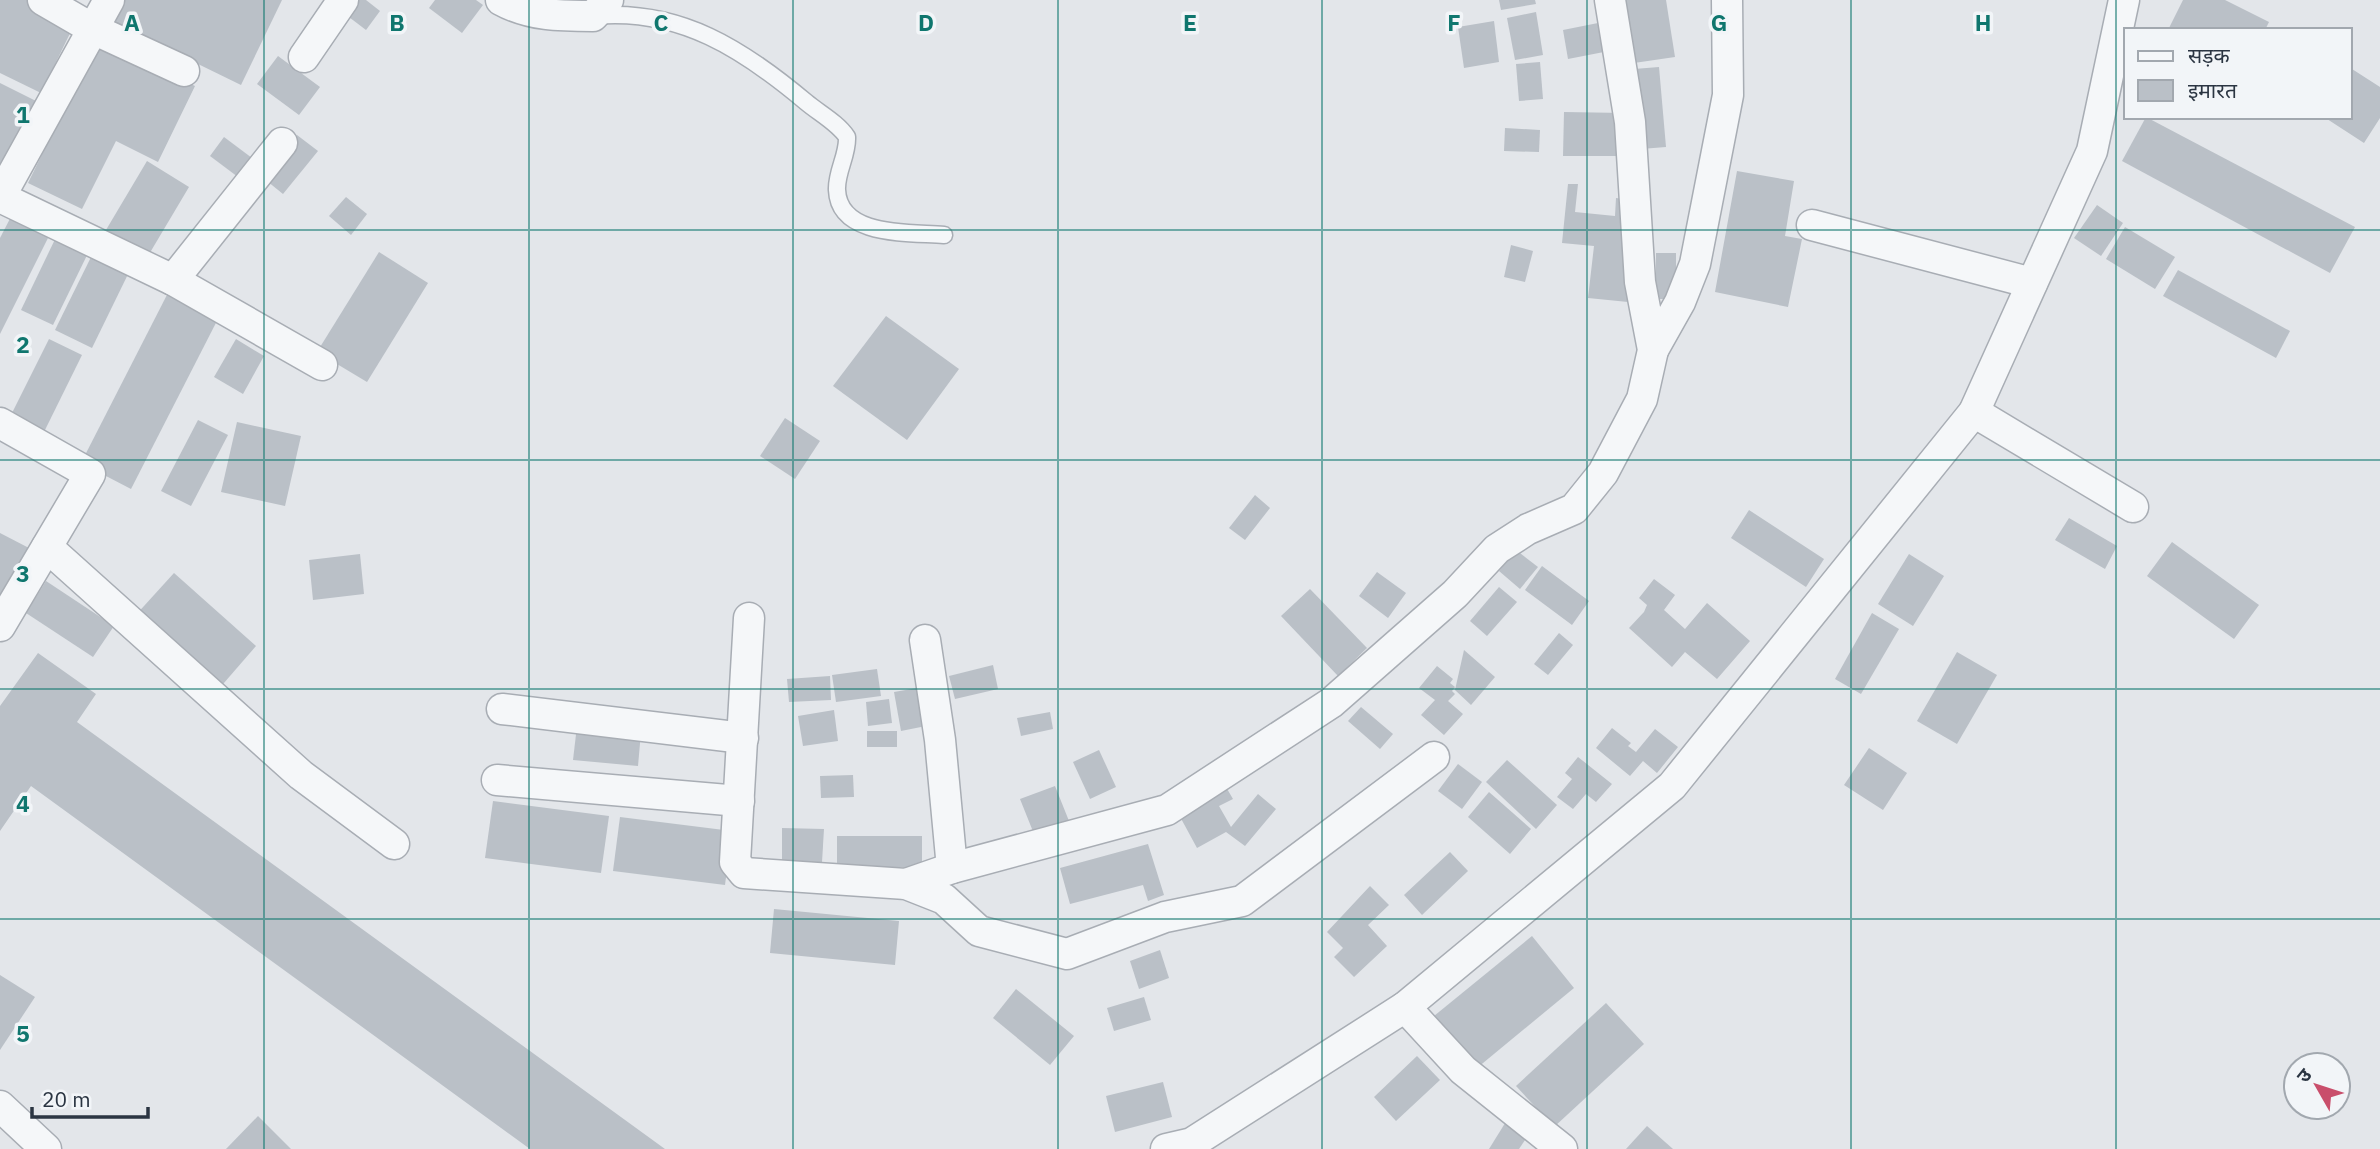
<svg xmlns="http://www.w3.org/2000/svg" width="2380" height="1149" viewBox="0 0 2380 1149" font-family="'IBM Plex Sans','Noto Sans Devanagari',sans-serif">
	<rect width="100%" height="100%" fill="#e3e6ea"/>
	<!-- building -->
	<g fill="#bac0c7">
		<polygon points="0,0 29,0 75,23 41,93 0,73"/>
		<polygon points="123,0 282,0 241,85 112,22"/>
		<polygon points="349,0 366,0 380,11 366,30 341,11"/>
		<polygon points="435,0 476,0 483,5 462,33 429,8"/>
		<polygon points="1499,0 1535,0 1536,4 1501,10"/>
		<polygon points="1624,0 1666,0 1675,57 1634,63"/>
		<polygon points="2183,0 2225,0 2269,22 2265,30 2168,30"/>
		<polygon points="1536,12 1543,55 1515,60 1507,18"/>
		<polygon points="1494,21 1499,62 1464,68 1458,27"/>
		<polygon points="1603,22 1609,51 1568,59 1563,30"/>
		<polygon points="99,39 195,86 158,162 116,141 82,209 28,183"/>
		<polygon points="278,56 320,87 299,115 257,84"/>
		<polygon points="1540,62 1543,99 1519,101 1516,64"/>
		<polygon points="1659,67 1666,147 1641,149 1634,69"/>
		<polygon points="2352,69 2380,87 2380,118 2364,143 2324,117 2350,117"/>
		<polygon points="0,83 38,102 0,171"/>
		<polygon points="1564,112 1625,113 1624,156 1563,156"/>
		<polygon points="2146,117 2355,227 2330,273 2122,161"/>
		<polygon points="1505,128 1540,130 1539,152 1504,151"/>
		<polygon points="297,135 318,151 283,194 262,177"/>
		<polygon points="224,137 252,158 238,177 210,156"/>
		<polygon points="147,161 189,187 145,261 103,235"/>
		<polygon points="1737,171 1794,181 1785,236 1802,239 1788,307 1715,292"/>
		<polygon points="1568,184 1578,184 1575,212 1615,216 1616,198 1633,200 1634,244 1628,302 1588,298 1594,246 1562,243"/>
		<polygon points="346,197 367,214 351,235 329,216"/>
		<polygon points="2097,205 2123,223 2101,256 2074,238"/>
		<polygon points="15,209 53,228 0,334 0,238"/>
		<polygon points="2125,227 2175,257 2155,289 2106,259"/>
		<polygon points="59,231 91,247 53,325 21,310"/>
		<polygon points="1511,245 1533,251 1525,282 1504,277"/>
		<polygon points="95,249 132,266 92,348 55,330"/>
		<polygon points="379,252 428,283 367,382 317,352"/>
		<rect x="1656" y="253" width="20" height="46"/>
		<polygon points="2178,270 2290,331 2276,358 2163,296"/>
		<polygon points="171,287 221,313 131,489 81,463"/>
		<polygon points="886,316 959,369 907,440 833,386"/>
		<polygon points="49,339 82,355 44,432 11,415"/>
		<polygon points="236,339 264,356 243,394 214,377"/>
		<polygon points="785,418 820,441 795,479 760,456"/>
		<polygon points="198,420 228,435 191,506 161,491"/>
		<polygon points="237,422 301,436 285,506 221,492"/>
		<polygon points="1255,495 1270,508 1245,540 1229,528"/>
		<polygon points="1749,510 1824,559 1806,587 1731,538"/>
		<polygon points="2069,518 2117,546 2105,569 2055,540"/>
		<polygon points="0,533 29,548 0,605"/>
		<polygon points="2172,542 2259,605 2234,639 2147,576"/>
		<polygon points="1516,550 1538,567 1520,589 1499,571"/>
		<polygon points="360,554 364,594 313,600 309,560"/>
		<polygon points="1909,554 1944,576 1913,626 1878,604"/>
		<polygon points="1542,566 1589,601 1572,625 1525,590"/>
		<polygon points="1377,572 1406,593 1388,618 1359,596"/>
		<polygon points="174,573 256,646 217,691 134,617"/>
		<polygon points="1654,579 1675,595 1664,610 1685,629 1707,603 1750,641 1717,679 1685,652 1672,667 1629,628 1644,612 1647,605 1639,598"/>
		<polygon points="46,581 114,626 93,657 26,613"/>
		<polygon points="1499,587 1517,602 1487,636 1470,621"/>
		<polygon points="1310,589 1367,648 1338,676 1281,616"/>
		<polygon points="1872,613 1899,629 1861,694 1835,679"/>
		<polygon points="1559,633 1573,645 1548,675 1534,664"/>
		<polygon points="1464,650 1495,677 1471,705 1455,690"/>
		<polygon points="1957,652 1997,675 1957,744 1917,721"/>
		<polygon points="38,653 96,694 77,722 665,1149 530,1149 31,786 0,831 0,706"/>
		<polygon points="993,665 998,689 955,699 949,676"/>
		<polygon points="1437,666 1453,679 1450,683 1455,687 1452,691 1455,694 1448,701 1463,714 1444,735 1421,715 1435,700 1419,688"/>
		<polygon points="877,669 881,696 836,702 832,675"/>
		<polygon points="830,676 831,700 789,702 787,679"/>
		<polygon points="923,687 931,725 901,731 894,692"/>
		<polygon points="889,699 892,723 868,726 866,702"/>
		<polygon points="1361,707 1393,734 1380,749 1348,721"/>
		<polygon points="834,710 838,741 803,746 798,716"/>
		<polygon points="1050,712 1053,729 1021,736 1017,718"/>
		<polygon points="577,726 641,732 638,766 573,760"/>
		<polygon points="1612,728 1631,743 1628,746 1636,752 1655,729 1678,747 1657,773 1643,761 1630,776 1596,748"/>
		<rect x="867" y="731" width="30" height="16"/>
		<polygon points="1869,748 1907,773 1883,810 1844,785"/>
		<polygon points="1099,750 1116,787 1090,799 1073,762"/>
		<polygon points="1578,757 1612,784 1596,802 1586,794 1573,809 1557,797 1572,779 1565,773"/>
		<polygon points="1507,760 1557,805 1536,829 1486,782"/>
		<polygon points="1458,764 1482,782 1462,809 1438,791"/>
		<polygon points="853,775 854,797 821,798 820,776"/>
		<polygon points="1055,786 1071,826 1036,839 1020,799"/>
		<polygon points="1226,787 1233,799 1219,806 1231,827 1258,794 1276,809 1245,846 1226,832 1197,848 1178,813"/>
		<polygon points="1489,792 1531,829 1510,854 1468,817"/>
		<polygon points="493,801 609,816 601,873 485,858"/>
		<polygon points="620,817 732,831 725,885 613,871"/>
		<polygon points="782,828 824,829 822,862 782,862"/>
		<rect x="837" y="836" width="85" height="31"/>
		<polygon points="1148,844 1164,895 1148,901 1143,885 1070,904 1060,868"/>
		<polygon points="1450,852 1468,871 1422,915 1404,895"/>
		<polygon points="1370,886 1389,905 1368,925 1387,946 1354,977 1334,957 1343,948 1327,932"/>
		<polygon points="774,909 899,921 895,965 770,953"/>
		<polygon points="1532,936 1574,988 1477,1068 1434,1016"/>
		<polygon points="1160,950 1169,978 1139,989 1130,961"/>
		<polygon points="0,975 35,997 0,1050"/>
		<polygon points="1016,989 1074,1036 1050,1065 993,1018"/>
		<polygon points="1144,997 1151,1020 1114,1031 1107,1008"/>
		<polygon points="1606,1003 1644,1044 1554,1127 1516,1086"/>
		<polygon points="1417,1056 1440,1080 1396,1121 1374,1097"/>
		<polygon points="1163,1082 1172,1117 1115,1132 1106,1096"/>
		<polygon points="258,1116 291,1149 226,1149"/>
		<polygon points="1507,1120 1529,1134 1519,1149 1489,1149"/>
		<polygon points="1647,1126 1673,1149 1626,1149"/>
	</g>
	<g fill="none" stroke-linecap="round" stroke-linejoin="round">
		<!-- service casing -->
		<g stroke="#a8adb4" stroke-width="19">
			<path id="service" d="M595 16C680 8 744 50 806 102 819 113 838 123 847 137 848 155 836 172 837 190 839 238 912 232 944 235"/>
		</g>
		<!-- minor casing -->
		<g stroke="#a8adb4" stroke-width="33">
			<g id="minor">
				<polyline points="109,0 93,29 184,71"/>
				<path d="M501 0C530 16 560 16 593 16L608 0"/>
				<polyline points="304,57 343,0"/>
				<polyline points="0,197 173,280 322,365"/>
				<polyline points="0,197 93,29 43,0"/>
				<polyline points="1812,225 2032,283"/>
				<polyline points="173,280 282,143"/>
				<polyline points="1653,350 1680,302 1695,264 1728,95 1727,0"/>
				<polyline points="1974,412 2133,507"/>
				<polyline points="0,423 90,474 0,626"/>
				<polyline points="47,547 301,775 394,844"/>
				<polyline points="749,618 735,862 744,873 906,884 944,899 979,931 1067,954 1165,917 1242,901 1434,757"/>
				<polyline points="925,640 940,740 952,868"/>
				<polyline points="502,709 743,738"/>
				<polyline points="497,780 739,801"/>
				<polyline points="906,884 952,868 1167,810 1331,703 1455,594 1497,549 1528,529 1574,509 1603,473 1642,399 1653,350 1640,282 1630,122 1610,0"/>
				<polyline points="1405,1007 1463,1070 1562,1149"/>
				<polyline points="0,1106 46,1149"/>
				<polyline points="1166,1149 1192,1143 1405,1007 1672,786 1974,412 2092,151 2124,0"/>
			</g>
		</g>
		<!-- service -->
		<use href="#service" stroke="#f5f7f9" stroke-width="16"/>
		<!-- minor -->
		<use href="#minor" stroke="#f5f7f9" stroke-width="30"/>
	</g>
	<!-- grid -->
	<path fill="none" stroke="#0f766e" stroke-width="2" stroke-opacity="0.55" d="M264 0V1149M529 0V1149M793 0V1149M1058 0V1149M1322 0V1149M1587 0V1149M1851 0V1149M2116 0V1149M0 230H2380M0 460H2380M0 689H2380M0 919H2380"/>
	<g font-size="23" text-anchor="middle" font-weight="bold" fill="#0f766e" stroke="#f2f5f8" stroke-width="7" stroke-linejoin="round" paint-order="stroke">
		<text x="132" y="31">A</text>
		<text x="397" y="31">B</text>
		<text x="661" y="31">C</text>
		<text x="926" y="31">D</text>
		<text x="1190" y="31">E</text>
		<text x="1454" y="31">F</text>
		<text x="1719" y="31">G</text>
		<text x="1983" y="31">H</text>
		<text x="23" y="123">1</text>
		<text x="23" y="353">2</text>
		<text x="23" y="582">3</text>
		<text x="23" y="812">4</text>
		<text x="23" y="1042">5</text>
	</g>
	<!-- legend -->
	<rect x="2124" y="28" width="228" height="91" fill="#f2f5f8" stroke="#a2a8af" stroke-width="2"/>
	<rect x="2138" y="51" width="35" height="10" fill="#f5f7f9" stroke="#a2a8af" stroke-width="2"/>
	<text x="2188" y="63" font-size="21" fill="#2b3542">सड़क</text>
	<rect x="2138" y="80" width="35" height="21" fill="#bac0c7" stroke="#a2a8af" stroke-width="2"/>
	<text x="2188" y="98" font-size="21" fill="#2b3542">इमारत</text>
	<!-- north arrow -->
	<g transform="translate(2317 1086) rotate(309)"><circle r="33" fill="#f2f5f8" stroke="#a2a8af" stroke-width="2"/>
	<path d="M0-5L12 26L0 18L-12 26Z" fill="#c94e6b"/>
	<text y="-10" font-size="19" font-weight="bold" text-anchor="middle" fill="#2b3542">उ</text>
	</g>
	<!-- scale -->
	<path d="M32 1107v10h116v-10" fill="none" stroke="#2b3542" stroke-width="3.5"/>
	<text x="42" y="1107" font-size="21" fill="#2b3542" stroke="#f2f5f8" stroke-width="5" paint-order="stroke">20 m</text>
</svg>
